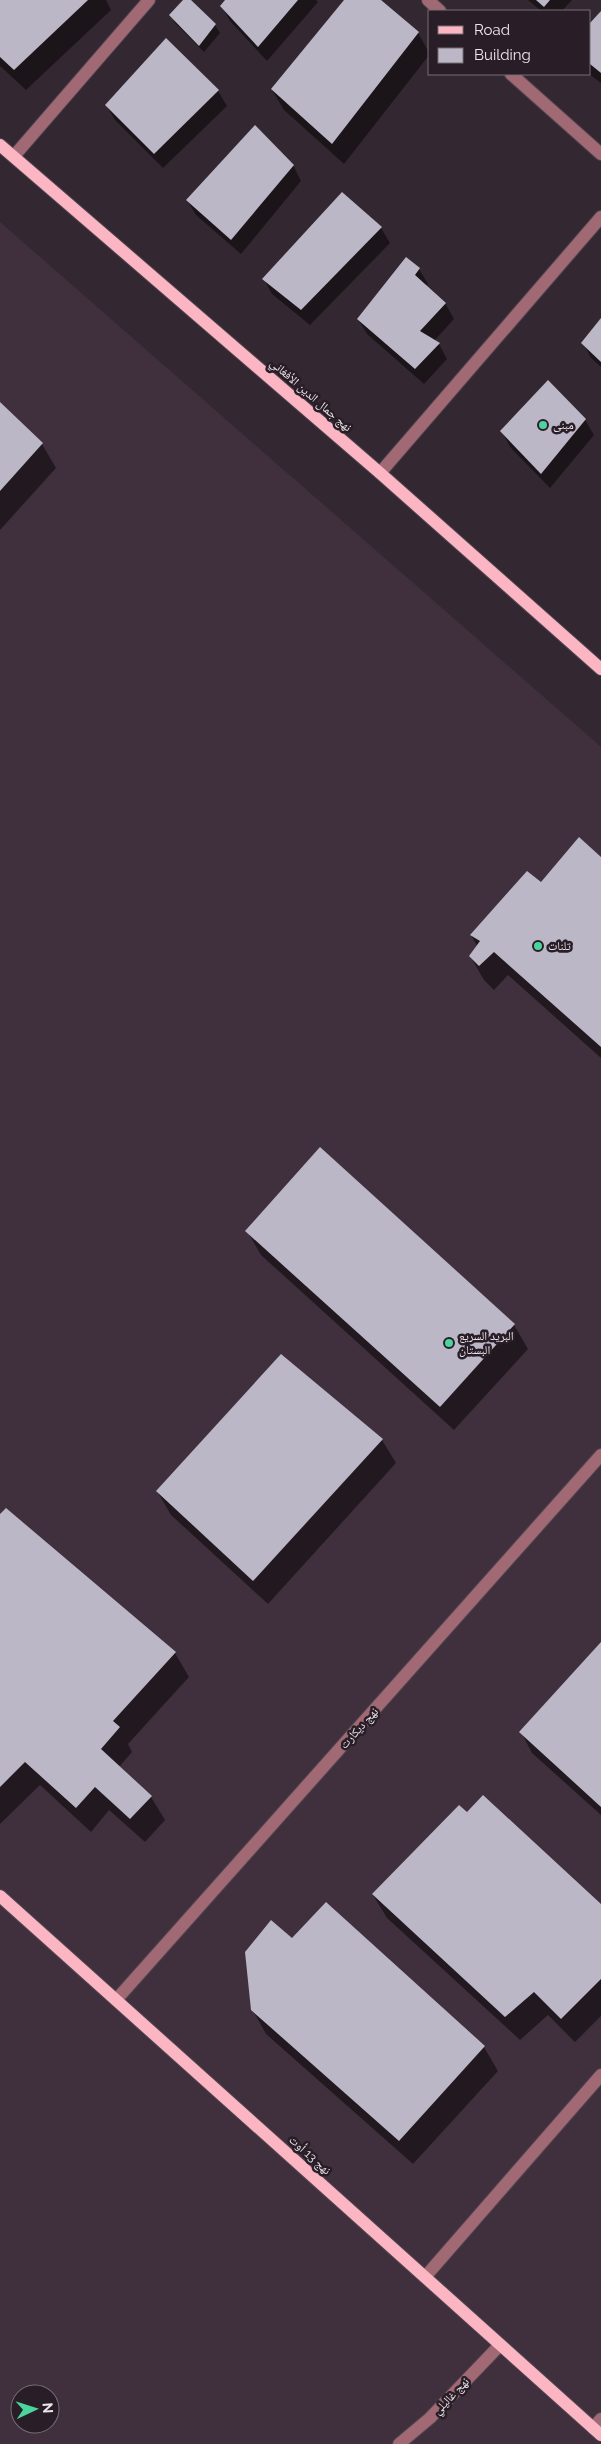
<svg xmlns="http://www.w3.org/2000/svg" width="601" height="2444" viewBox="0 0 601 2444" font-family="Raleway,'Noto Naskh Arabic',sans-serif">
	<rect width="100%" height="100%" fill="#332831"/>
	<!-- built -->
	<path fill="#40303d" fill-rule="evenodd" d="M0 222 601 747V2444H0ZM20 2394H50V2424H20Z"/>
	<!-- shadow -->
	<g fill="#0007">
		<polygon points="0,0 106,0 111,10 26,90 0,66"/>
		<polygon points="184,0 189,0 215,25 220,33 204,52 175,23 171,15"/>
		<polygon points="227,0 316,0 318,2 267,61 230,21 222,6"/>
		<polygon points="345,0 379,0 418,33 430,54 344,164 284,110 272,90"/>
		<polygon points="528,0 572,0 562,11 541,11"/>
		<polygon points="601,13 601,83 589,74 590,25"/>
		<polygon points="218,91 227,106 163,168 115,120 106,105"/>
		<polygon points="293,165 301,181 241,254 196,215 187,200"/>
		<polygon points="381,228 390,243 310,325 272,294 264,279"/>
		<polygon points="419,269 428,284 426,287 445,303 454,319 434,341 439,344 447,359 424,384 367,334 358,319"/>
		<polygon points="601,320 601,367 591,358 583,343"/>
		<polygon points="548,382 585,420 594,435 550,488 510,447 502,431"/>
		<polygon points="0,404 42,444 56,468 0,530"/>
		<polygon points="601,858 601,1058 508,975 494,990 484,980 470,956 477,946 471,935 541,884"/>
		<polygon points="247,1231 514,1325 528,1349 454,1430 261,1255"/>
		<polygon points="382,1440 396,1463 268,1604 171,1515 157,1491"/>
		<polygon points="6,1510 175,1653 189,1677 128,1744 132,1752 119,1767 151,1797 165,1820 145,1842 109,1810 91,1832 40,1785 0,1824 0,1516"/>
		<polygon points="601,1644 601,1815 532,1753 521,1732"/>
		<polygon points="373,1895 601,1905 601,2016 575,2042 548,2015 520,2040 387,1918"/>
		<polygon points="292,1940 484,2047 498,2071 413,2164 266,2034 252,2009"/>
	</g>
	<!-- building -->
	<g fill="#bbb7c7">
		<polygon points="0,0 88,0 14,70 0,57"/>
		<polygon points="183,0 191,0 216,24 199,46 169,15"/>
		<polygon points="225,0 298,0 258,47 220,6"/>
		<polygon points="344,0 381,0 419,32 332,144 271,89"/>
		<polygon points="536,0 550,0 544,7"/>
		<polygon points="601,11 601,73 590,64 590,23"/>
		<polygon points="166,38 219,90 154,154 105,105"/>
		<polygon points="255,125 294,165 231,240 186,200"/>
		<polygon points="342,192 382,227 301,310 262,279"/>
		<polygon points="406,257 420,268 415,275 446,303 420,331 440,343 415,369 357,319"/>
		<polygon points="601,318 601,362 581,343"/>
		<polygon points="548,380 586,419 541,474 500,431"/>
		<polygon points="0,402 43,443 0,491"/>
		<polygon points="579,837 601,857 601,1047 494,952 479,966 469,956 480,941 470,935 527,871 541,882"/>
		<polygon points="320,1147 515,1324 440,1407 245,1231"/>
		<polygon points="281,1354 383,1439 253,1581 156,1491"/>
		<polygon points="6,1508 176,1652 113,1721 120,1727 101,1749 152,1796 130,1819 95,1787 76,1808 25,1762 0,1787 0,1514"/>
		<polygon points="601,1642 601,1807 519,1732"/>
		<polygon points="483,1795 601,1904 601,1979 561,2019 534,1992 505,2017 372,1894 459,1805 467,1812"/>
		<polygon points="326,1902 485,2046 399,2141 251,2010 245,1952 271,1920 292,1938"/>
	</g>
	<g fill="none" stroke-linecap="round" stroke-linejoin="round">
		<!-- minor casing -->
		<g stroke="#51464f" stroke-width="14">
			<g id="minor">
				<polyline points="428,0 440,11"/>
				<polyline points="511,74 601,154"/>
				<polyline points="14,156 149,0"/>
				<polyline points="380,473 601,217"/>
				<polyline points="116,2000 601,1455"/>
				<polyline points="425,2277 601,2075"/>
				<polyline points="593,2428 601,2419"/>
				<polyline points="399,2444 430,2418 500,2345"/>
			</g>
		</g>
		<!-- major casing -->
		<g stroke="#51464f" stroke-width="14">
			<g id="major">
				<polyline points="0,145 380,473 601,669"/>
				<polyline points="0,1896 601,2435"/>
			</g>
		</g>
		<!-- minor -->
		<use href="#minor" stroke="#a16974" stroke-width="12"/>
		<!-- major -->
		<use href="#major" stroke="#fcb6c3" stroke-width="12"/>
	</g>
	<!-- markers -->
	<g fill="#4bd49b" stroke="#291e27" stroke-width="2">
		<circle cx="543" cy="425" r="5"/>
		<circle cx="538" cy="946" r="5"/>
		<circle cx="449" cy="1343" r="5"/>
	</g>
	<g text-anchor="middle" dominant-baseline="central" stroke-width="5" stroke-linejoin="round" paint-order="stroke">
		<!-- street labels -->
		<g font-size="12" fill="#ece5eb" stroke="#291e27">
			<text transform="translate(311 395) rotate(41)">نهج جمال الدين الأفغاني</text>
			<text transform="translate(359 1728) rotate(-48)">نهج ديكارت</text>
			<text transform="translate(310 2155) rotate(42)">نهج 13 أوت</text>
			<text transform="translate(451 2396) rotate(-46)">نهج غاليلي</text>
		</g>
		<!-- poi labels -->
		<g font-size="12" fill="#ece5eb" stroke="#291e27" text-anchor="start">
			<text x="553" y="425">مبنى</text>
			<text x="548" y="946">تلنات</text>
			<text x="459" y="1336">البريد السريع<tspan x="459" dy="14">البستان</tspan></text>
		</g>
	</g>
	<!-- legend -->
	<rect x="428" y="10" width="162" height="65" fill="#291e27" stroke="#776e75"/>
	<rect x="438" y="26" width="25" height="8" fill="#fcb6c3" stroke="#776e75"/>
	<text x="474" y="35" font-size="15" fill="#ece5eb">Road</text>
	<rect x="438" y="48" width="25" height="15" fill="#bbb7c7" stroke="#776e75"/>
	<text x="474" y="60" font-size="15" fill="#ece5eb">Building</text>
	<!-- north arrow -->
	<g transform="translate(35 2409) rotate(86)"><circle r="24" fill="#291e27" stroke="#776e75"/>
	<path d="M0-4L9 19L0 12L-9 19Z" fill="#4bd49b"/>
	<text y="-8" font-size="14" font-weight="bold" text-anchor="middle" fill="#ece5eb">N</text>
	</g>
</svg>
